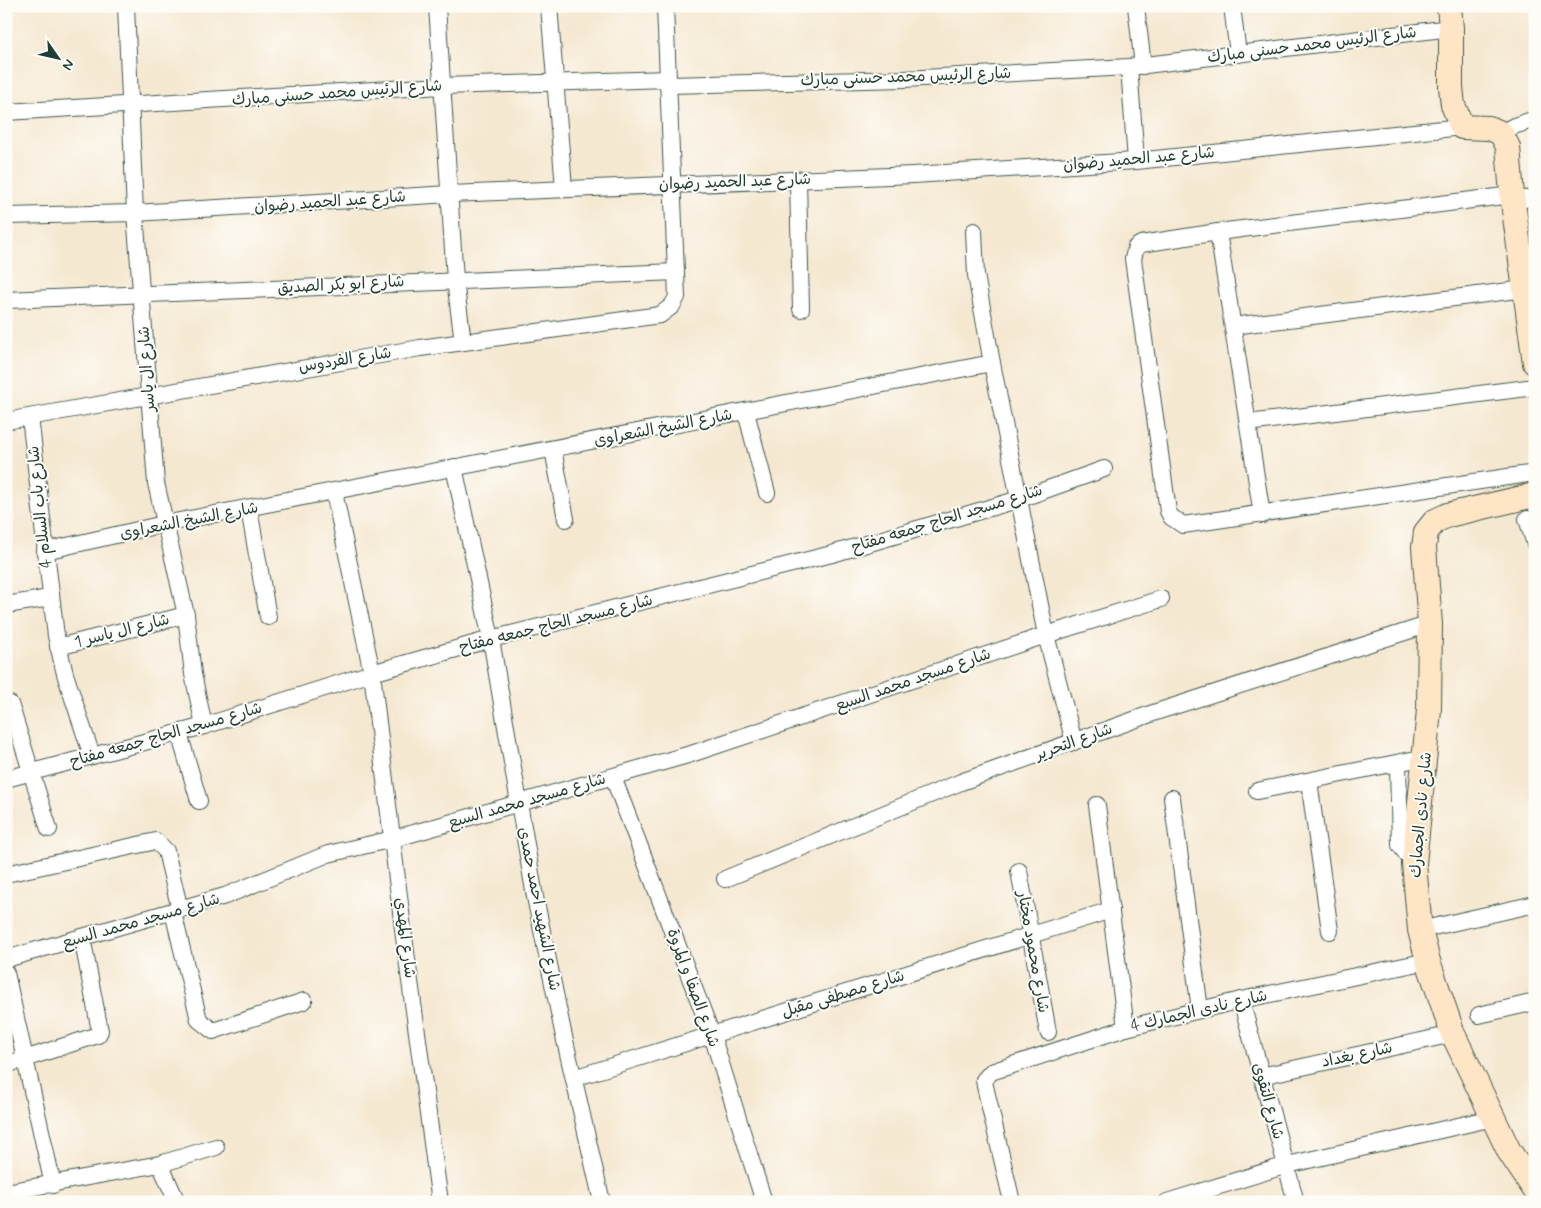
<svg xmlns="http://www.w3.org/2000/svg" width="1541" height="1208" viewBox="0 0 1541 1208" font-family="Mynerve,'Playpen Sans Arabic',sans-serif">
	<rect width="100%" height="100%" fill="#fdfcf7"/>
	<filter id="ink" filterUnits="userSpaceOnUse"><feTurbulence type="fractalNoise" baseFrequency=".02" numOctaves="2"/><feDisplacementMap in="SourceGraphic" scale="10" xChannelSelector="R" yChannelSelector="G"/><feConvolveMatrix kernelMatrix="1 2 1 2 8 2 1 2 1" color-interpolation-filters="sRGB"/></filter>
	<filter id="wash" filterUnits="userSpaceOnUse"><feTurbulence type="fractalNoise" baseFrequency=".0096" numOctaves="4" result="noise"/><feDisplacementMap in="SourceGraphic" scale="20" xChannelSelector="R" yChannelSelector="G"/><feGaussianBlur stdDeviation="1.12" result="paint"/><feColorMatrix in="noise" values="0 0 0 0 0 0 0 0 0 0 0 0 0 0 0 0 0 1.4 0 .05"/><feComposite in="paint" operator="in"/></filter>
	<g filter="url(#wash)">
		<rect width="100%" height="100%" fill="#f5e8d1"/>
	</g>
	<g filter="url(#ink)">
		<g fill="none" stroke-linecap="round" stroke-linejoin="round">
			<!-- street casing -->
			<g stroke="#3f574c" stroke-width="18">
				<g id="street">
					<polyline points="126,6 135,213 156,483 186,615 193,674 204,726"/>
					<polyline points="437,6 455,280 463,342"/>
					<polyline points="549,6 564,188"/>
					<polyline points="1136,6 1143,66"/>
					<polyline points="1232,6 1238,54"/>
					<polyline points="1129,67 1136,161"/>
					<polyline points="668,85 904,79 1129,67 1451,28"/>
					<polyline points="6,112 442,86 668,79"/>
					<polyline points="1501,133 1514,126 1535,119"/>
					<polyline points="798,180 801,309"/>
					<polyline points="1512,195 1218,232 1141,244 1136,247 1133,259 1168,511 1171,517 1183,525 1535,473"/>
					<polyline points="1513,200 1535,198"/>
					<polyline points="6,216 135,213 450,194 913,175 1136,161 1462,127"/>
					<polyline points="974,231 976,275 992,363 1046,635 1074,742"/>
					<polyline points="1218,232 1262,515"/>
					<polyline points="6,300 676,272"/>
					<polyline points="1233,326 1525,289"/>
					<polyline points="746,412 767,493"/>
					<polyline points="30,417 56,636 65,674 92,756"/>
					<polyline points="6,421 420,348 660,315 672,306 677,297 665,6"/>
					<polyline points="1248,423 1535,387"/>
					<polyline points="553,449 566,519"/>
					<polyline points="454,467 491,639 535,897 563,1032 602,1202"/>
					<polyline points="334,492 372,673 404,937 440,1202"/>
					<polyline points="249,509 268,617"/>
					<polyline points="1527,519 1535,544"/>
					<polyline points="45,551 164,524 992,363"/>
					<polyline points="6,605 50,598"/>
					<polyline points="58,647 186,615"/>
					<polyline points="10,704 49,829"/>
					<polyline points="179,733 199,801"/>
					<polyline points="1398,764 1400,845 1414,864"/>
					<polyline points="613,777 712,1035 764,1202"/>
					<polyline points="6,779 204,726 372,673 491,639 832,554 1020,499 1104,469"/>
					<polyline points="1309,781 1330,931"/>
					<polyline points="1257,791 1426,757"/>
					<polyline points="1172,798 1200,1010"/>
					<polyline points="1097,805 1126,1028"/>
					<polyline points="1019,871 1048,1032"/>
					<polyline points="6,874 156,841 166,851 180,910"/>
					<polyline points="725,879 961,782 1156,712 1430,624"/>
					<polyline points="173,912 199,1020 213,1031 304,1001"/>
					<polyline points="1420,930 1535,904"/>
					<polyline points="6,959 225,896 328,854 393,839 691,754 1046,635 1161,599"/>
					<polyline points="6,973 53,1185"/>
					<polyline points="1241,1000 1296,1202"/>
					<polyline points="1479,1015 1535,1002"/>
					<polyline points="6,1065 98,1035 100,1031 82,937"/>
					<polyline points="1261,1076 1453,1034"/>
					<polyline points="574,1078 1111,910"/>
					<polyline points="160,1164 177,1202"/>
					<polyline points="6,1192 160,1164 216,1147"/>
					<polyline points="1012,1202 985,1086 984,1080 991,1072 1126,1028 1241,1000 1428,961"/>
					<polyline points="1167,1202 1287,1165 1493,1118"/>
				</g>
			</g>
			<!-- secondary casing -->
			<g stroke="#3f574c" stroke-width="26">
				<g id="secondary">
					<polyline points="1449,6 1451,28 1451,87 1453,105 1462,127 1489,128 1501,133 1508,147 1512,195 1535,363"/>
					<polyline points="1535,495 1448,515 1435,521 1426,532 1424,547 1430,624 1429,710 1414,864 1420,930 1428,961 1453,1034 1509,1151 1535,1190"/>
				</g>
			</g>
			<!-- street -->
			<use href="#street" stroke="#fff" stroke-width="16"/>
			<!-- secondary -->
			<use href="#secondary" stroke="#fde5c5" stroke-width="24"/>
		</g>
	</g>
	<g text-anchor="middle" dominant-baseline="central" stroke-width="4" stroke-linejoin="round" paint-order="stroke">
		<!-- street labels -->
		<g font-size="16" fill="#1f3d34" stroke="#fdfcf7">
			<text transform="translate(1312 45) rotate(-7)">شارع الرئيس محمد حسنى مبارك</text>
			<text transform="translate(906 77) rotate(-2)">شارع الرئيس محمد حسنى مبارك</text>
			<text transform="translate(337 93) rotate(-4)">شارع الرئيس محمد حسنى مبارك</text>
			<text transform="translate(1139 159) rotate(-5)">شارع عبد الحميد رضوان</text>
			<text transform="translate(735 182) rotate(-2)">شارع عبد الحميد رضوان</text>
			<text transform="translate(330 202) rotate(-4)">شارع عبد الحميد رضوان</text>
			<text transform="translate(341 285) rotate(-3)">شارع ابو بكر الصديق</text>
			<text transform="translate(345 360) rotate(-9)">شارع الفردوس</text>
			<text transform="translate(147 369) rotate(-94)">شارع ال ياسر</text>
			<text transform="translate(663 428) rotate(-11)">شارع الشيخ الشعراوى</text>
			<text transform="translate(40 507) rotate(-96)">شارع باب السلام 4</text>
			<text transform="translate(947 519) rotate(-17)">شارع مسجد الحاج جمعه مفتاح</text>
			<text transform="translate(189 521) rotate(-11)">شارع الشيخ الشعراوى</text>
			<text transform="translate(556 624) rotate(-14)">شارع مسجد الحاج جمعه مفتاح</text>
			<text transform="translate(122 631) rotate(-14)">شارع ال ياسر 1</text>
			<text transform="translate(913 680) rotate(-19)">شارع مسجد محمد السبع</text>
			<text transform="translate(166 735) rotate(-16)">شارع مسجد الحاج جمعه مفتاح</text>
			<text transform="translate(1074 742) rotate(-20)">شارع التحرير</text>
			<text transform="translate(527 801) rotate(-16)">شارع مسجد محمد السبع</text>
			<text transform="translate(1421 815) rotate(-85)">شارع نادى الجمارك</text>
			<text transform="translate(539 909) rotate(79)">شارع الشهيد احمد حمدى</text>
			<text transform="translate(141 921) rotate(-16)">شارع مسجد محمد السبع</text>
			<text transform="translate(405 938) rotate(83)">شارع المهدي</text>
			<text transform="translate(1033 952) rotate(80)">شارع محمود مختار</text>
			<text transform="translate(693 988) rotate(70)">شارع الصفا و المروة</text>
			<text transform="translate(843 994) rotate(-17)">شارع مصطفى مقبل</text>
			<text transform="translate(1199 1011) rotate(-13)">شارع نادى الجمارك 4</text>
			<text transform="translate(1357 1055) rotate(-12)">شارع بغداد</text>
			<text transform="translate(1268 1101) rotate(74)">شارع التقوى</text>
		</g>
	</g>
	<!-- margin -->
	<rect width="1541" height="1208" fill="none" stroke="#fdfcf7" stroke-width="25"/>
	<!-- north arrow -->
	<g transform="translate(58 58) rotate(124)" stroke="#fdfcf7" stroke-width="4" paint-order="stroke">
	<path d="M0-4L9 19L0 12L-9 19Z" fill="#1f3d34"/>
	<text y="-8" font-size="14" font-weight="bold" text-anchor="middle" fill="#1f3d34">N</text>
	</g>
</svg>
